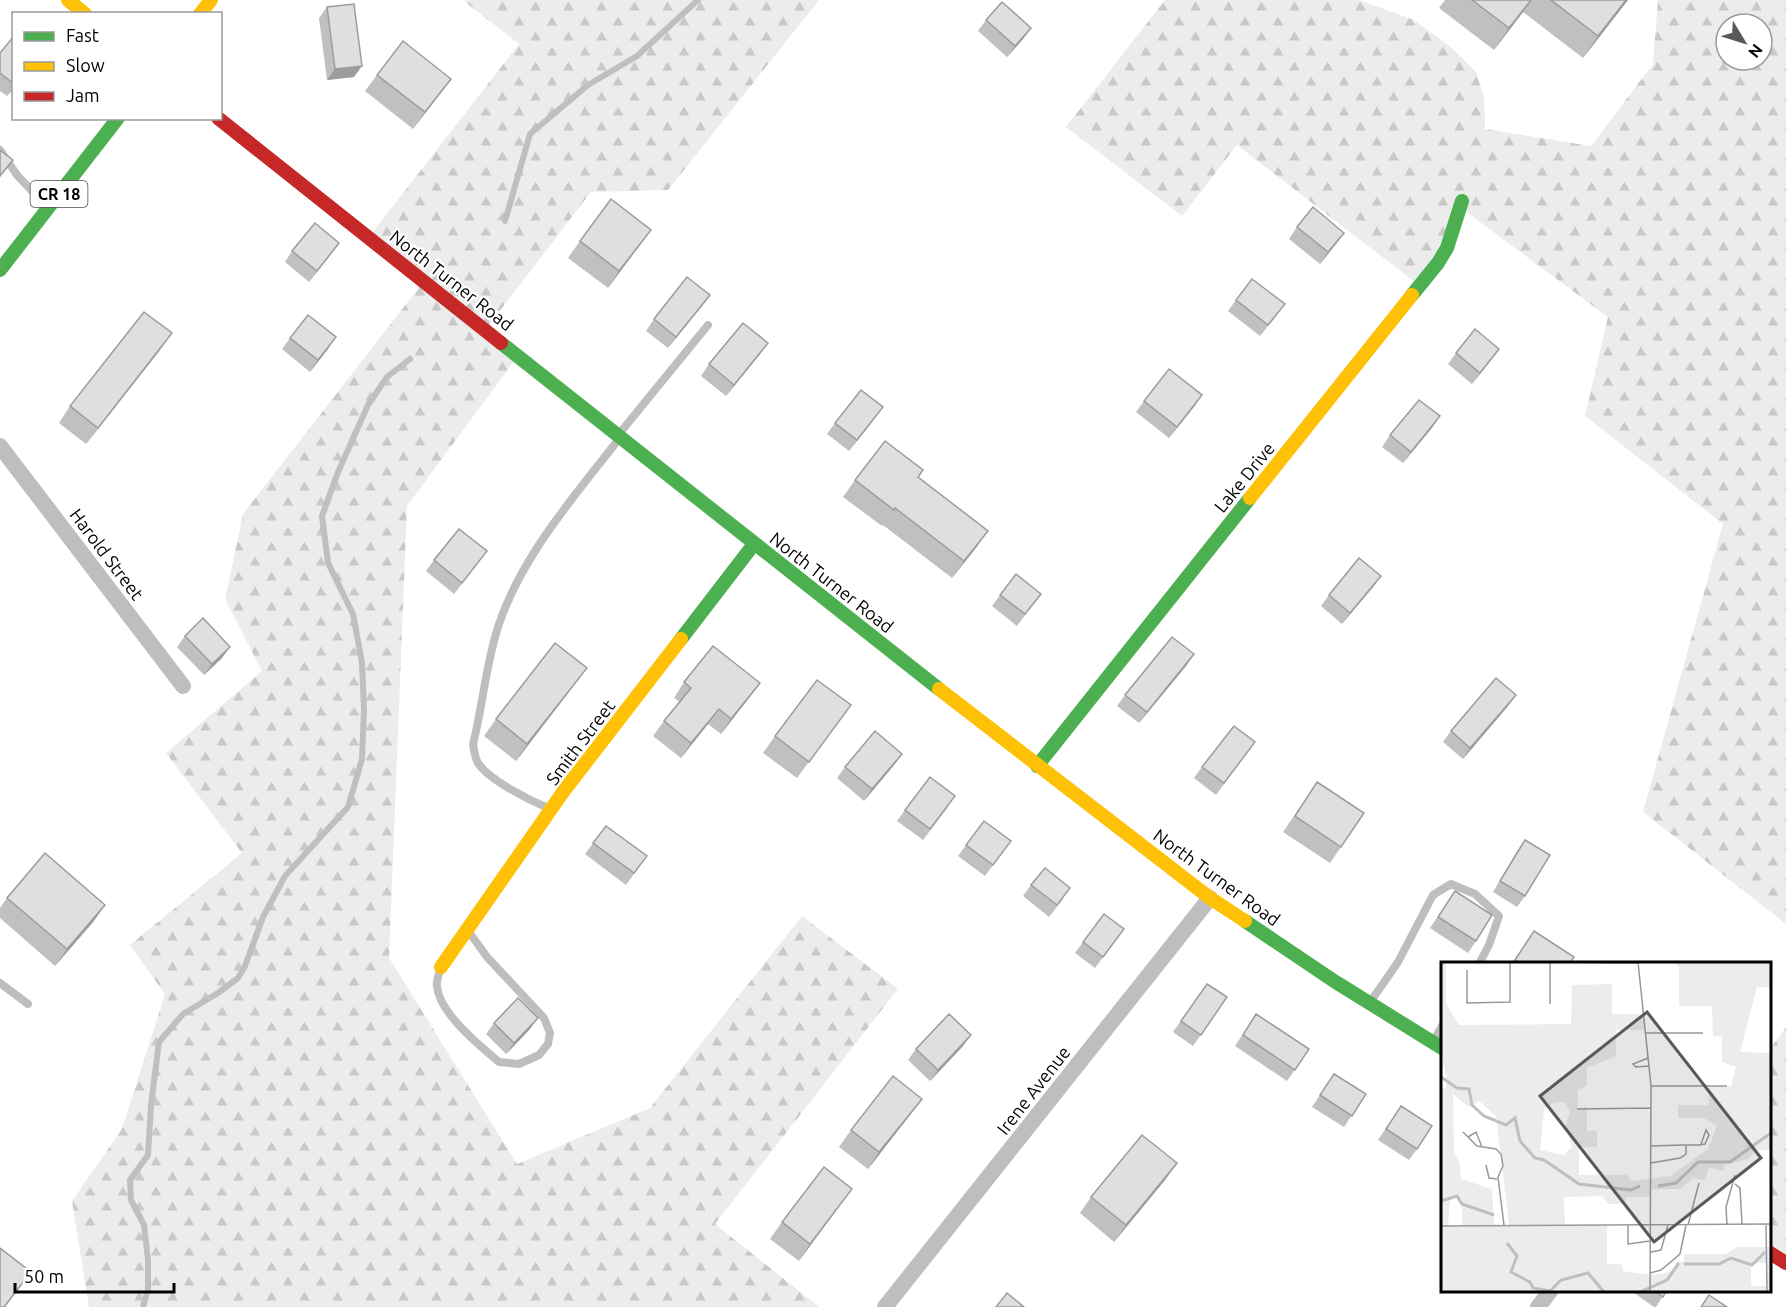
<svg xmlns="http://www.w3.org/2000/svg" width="1786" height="1307" viewBox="0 0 1786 1307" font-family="Ubuntu,sans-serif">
	<defs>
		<pattern id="forest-firs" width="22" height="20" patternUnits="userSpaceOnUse" patternTransform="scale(1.5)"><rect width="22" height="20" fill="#ececec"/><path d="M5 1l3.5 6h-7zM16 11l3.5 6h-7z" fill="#c9c9c9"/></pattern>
	</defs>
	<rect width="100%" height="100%" fill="#fff"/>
	<!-- forest -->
	<g fill="url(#forest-firs)" fill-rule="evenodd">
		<polygon points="466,0 819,0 668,190 591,192 486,329 518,356 407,506 389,958 517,1164 650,1108 802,916 898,989 715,1224 819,1307 89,1307 72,1201 122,1129 165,994 130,945 242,853 166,753 262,671 225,599 243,514 424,281 369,237 519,44 465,2"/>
		<path d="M1165 0H1359L1414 20 1453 49 1476 72 1484 97 1485 129 1591 146 1653 64 1658 0H1786V924L1643 812 1723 524 1585 416 1608 317 1461 208 1420 286 1237 145 1182 216 1066 127ZM1726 24H1762V60H1726Z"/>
		<polygon points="1786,1027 1786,1263 1770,1253 1770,1049"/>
	</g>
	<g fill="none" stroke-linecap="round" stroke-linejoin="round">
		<!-- stream -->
		<g stroke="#bfbfbf" stroke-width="6">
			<polyline points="505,221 530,134 588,85 637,56 698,0"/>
			<polyline points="143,1307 148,1289 148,1260 144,1225 131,1200 130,1180 148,1155 151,1105 159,1042 183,1014 218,993 238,978 245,966 263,917 285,876 348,807 362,759 364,710 362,663 353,614 328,563 322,516 338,472 368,405 387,377 410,359"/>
		</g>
		<!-- lane -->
		<g stroke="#bebebe" stroke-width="8">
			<polyline points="0,150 17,175 46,206"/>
			<polyline points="619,434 708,325"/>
			<path d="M548 808C529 800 489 780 478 763 475 758 474 750 473 744 483 705 486 662 499 624 523 554 574 497 618 440"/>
			<path d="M441 968C439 973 436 980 437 986 439 1013 480 1046 499 1062L519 1064 539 1055 548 1044 550 1033 544 1018 487 957 469 932"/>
			<polyline points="0,983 28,1004"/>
			<polyline points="1371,1001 1398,962 1433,895 1451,884 1475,894 1499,916 1489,945 1479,964"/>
			<polyline points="1433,1042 1442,1026"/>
		</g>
		<!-- street -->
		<g stroke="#bebebe" stroke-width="16">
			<polyline points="0,446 183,686"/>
			<polyline points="885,1307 1210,898"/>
			<polyline points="1538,1307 1551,1290"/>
		</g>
		<!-- fast -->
		<g stroke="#4caf50" stroke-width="14">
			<polyline points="0,270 118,118"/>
			<polyline points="1412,295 1438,263 1447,248 1462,201"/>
			<polyline points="501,343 939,689"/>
			<polyline points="681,639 754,544"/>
			<polyline points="1037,766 1250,498"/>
			<polyline points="1245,921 1334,981 1442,1048"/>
		</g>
		<!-- slow -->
		<g stroke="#ffc107" stroke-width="14">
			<polyline points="68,0 85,14"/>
			<polyline points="200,14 211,0"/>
			<polyline points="1250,498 1412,295"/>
			<polyline points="939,689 1210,898 1245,921"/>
			<polyline points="441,967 563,792 681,639"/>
		</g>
		<!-- jam -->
		<g stroke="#c62828" stroke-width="14">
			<polyline points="218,118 501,343"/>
			<polyline points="1770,1253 1786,1263"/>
		</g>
	</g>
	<!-- wall -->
	<g fill="#c0c0c0">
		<polygon points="1445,0 1628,0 1583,58 1523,12 1494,50 1439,8"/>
		<polygon points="327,7 354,77 327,80 319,18"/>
		<polygon points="986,20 1031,28 1023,39 1007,57 978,31"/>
		<polygon points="14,36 14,89 7,96 0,91 0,53"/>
		<polygon points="377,75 451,79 413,129 365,91"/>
		<polygon points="1297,227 1336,244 1320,264 1289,239"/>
		<polygon points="651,230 608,288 568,258 580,241"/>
		<polygon points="292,251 331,254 309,282 285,262"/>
		<polygon points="710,295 668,348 646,331 654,319"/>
		<polygon points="1236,300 1277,315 1260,336 1228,311"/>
		<polygon points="290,338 328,349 310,372 282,349"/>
		<polygon points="160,350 86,444 59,423 70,406"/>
		<polygon points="1456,353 1491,360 1472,384 1448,364"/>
		<polygon points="760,354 726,396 701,376 709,364"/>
		<polygon points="1202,395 1169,438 1136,412 1144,401"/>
		<polygon points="1440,416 1403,463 1382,447 1390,435"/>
		<polygon points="875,418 849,451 827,434 835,423"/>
		<polygon points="918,477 988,531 952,578 883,525 882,526 843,497 855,480"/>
		<polygon points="434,560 479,562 454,594 426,571"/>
		<polygon points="1381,576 1373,587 1342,624 1321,606 1329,595"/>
		<polygon points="1041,594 1017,626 992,606 1000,595"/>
		<polygon points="185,636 222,658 204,675 177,647"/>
		<polygon points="1194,654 1186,666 1139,723 1117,706 1125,695"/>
		<polygon points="684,682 760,683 721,734 708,724 681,758 653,736 664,721 680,702 674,698"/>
		<polygon points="575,684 516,761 484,736 496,719"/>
		<polygon points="851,705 797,778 763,753 775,736"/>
		<polygon points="1508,706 1463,759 1443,742 1451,731"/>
		<polygon points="1255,742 1216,795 1194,778 1202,767"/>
		<polygon points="902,754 894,765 864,801 837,778 845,767"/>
		<polygon points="1317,782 1341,847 1330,863 1283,832"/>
		<polygon points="948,807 923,840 897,821 905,810"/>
		<polygon points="606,826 647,856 626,885 585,854"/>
		<polygon points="1525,840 1525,896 1517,907 1493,892 1517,851"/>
		<polygon points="1011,841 985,876 958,856 966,845"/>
		<polygon points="1031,885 1063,899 1049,917 1023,896"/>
		<polygon points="1455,891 1476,941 1468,953 1430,928"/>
		<polygon points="7,898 105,905 93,922 55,966 0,918 0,908"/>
		<polygon points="1124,929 1095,968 1075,953 1083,942"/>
		<polygon points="1534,931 1570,963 1512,963"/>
		<polygon points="1207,984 1227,997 1193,1046 1173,1032"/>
		<polygon points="1256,1014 1309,1049 1287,1081 1235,1046"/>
		<polygon points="494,1023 530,1029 506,1054 486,1034"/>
		<polygon points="963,1046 930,1081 908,1060 916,1049"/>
		<polygon points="1334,1074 1366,1094 1344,1127 1312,1107"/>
		<polygon points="1401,1106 1417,1149 1409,1160 1378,1140"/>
		<polygon points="910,1115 868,1169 839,1147 851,1130"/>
		<polygon points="1177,1163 1165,1180 1114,1242 1080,1213 1091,1197"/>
		<polygon points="852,1189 799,1261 770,1239 782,1222"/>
		<polygon points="1630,1290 1667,1290 1656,1307 1654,1307"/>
	</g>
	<!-- shaded-wall -->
	<g fill="#9c9c9c">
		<polygon points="1531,0 1523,12 1494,50 1509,28"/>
		<polygon points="1626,0 1628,0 1583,58 1598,36"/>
		<polygon points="1031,28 1023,39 1007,57 1015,46"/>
		<polygon points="362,66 354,77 327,80 335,69"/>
		<polygon points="451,79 439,95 413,129 425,112"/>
		<polygon points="651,230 639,246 608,288 619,271"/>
		<polygon points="1344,233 1336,244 1320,264 1328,252"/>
		<polygon points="339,243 331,254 309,282 317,271"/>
		<polygon points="710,295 702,306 668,348 676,337"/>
		<polygon points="172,333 160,350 86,444 98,428"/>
		<polygon points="336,337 328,349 310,372 318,360"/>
		<polygon points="768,343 760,354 726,396 734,385"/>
		<polygon points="1499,349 1491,360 1472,384 1480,373"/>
		<polygon points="1202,395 1194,407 1169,438 1177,427"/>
		<polygon points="883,407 875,418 849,451 857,440"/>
		<polygon points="1440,416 1432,428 1403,463 1411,452"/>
		<polygon points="988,531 976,548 952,578 964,561"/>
		<polygon points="1381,576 1373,587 1342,624 1350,613"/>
		<polygon points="230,647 222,658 204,675 212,664"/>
		<polygon points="1194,654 1186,666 1139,723 1147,712"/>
		<polygon points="587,668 575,684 516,761 527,744"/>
		<polygon points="760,683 749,698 721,734 731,719"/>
		<polygon points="1516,695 1508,706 1463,759 1470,748"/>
		<polygon points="719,709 708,724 681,758 691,743"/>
		<polygon points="902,754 894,765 864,801 872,789"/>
		<polygon points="105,905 93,922 55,966 67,949"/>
		<polygon points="538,1018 530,1029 506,1054 514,1043"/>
		<polygon points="971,1035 963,1046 930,1081 938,1070"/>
		<polygon points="922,1099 910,1115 868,1169 879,1152"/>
		<polygon points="1177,1163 1165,1180 1114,1242 1126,1225"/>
		<polygon points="852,1189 840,1205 799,1261 810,1244"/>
		<polygon points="31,1272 5,1307 4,1307"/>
	</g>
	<!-- building -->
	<g fill="#dfdfdf" stroke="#9c9c9c" stroke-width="1.5">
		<polygon points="1472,0 1531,0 1509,28"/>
		<polygon points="1551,0 1626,0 1598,36"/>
		<polygon points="1002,2 1031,28 1015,46 986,20"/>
		<polygon points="354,4 362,66 335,69 327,7"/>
		<polygon points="14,36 14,84 0,73 0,53"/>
		<polygon points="403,41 451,79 425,112 377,75"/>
		<polygon points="0,150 13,160 0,176"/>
		<polygon points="611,199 651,230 619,271 580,241"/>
		<polygon points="1313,207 1344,233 1328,252 1297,227"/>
		<polygon points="315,223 339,243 317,271 292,251"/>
		<polygon points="687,277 710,295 676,337 654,319"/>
		<polygon points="1252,279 1285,304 1268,325 1236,300"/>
		<polygon points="144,312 172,333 98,428 70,406"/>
		<polygon points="308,315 336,337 318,360 290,338"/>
		<polygon points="743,323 768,343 734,385 709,364"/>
		<polygon points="1475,329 1499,349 1480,373 1456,353"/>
		<polygon points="1169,369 1202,395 1177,427 1144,401"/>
		<polygon points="861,390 883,407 857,440 835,423"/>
		<polygon points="1419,400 1440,416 1411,452 1390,435"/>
		<polygon points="885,441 923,470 918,477 988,531 964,561 895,508 894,510 855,480"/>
		<polygon points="459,529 487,551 462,583 434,560"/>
		<polygon points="1359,558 1381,576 1350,613 1329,595"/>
		<polygon points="1016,574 1041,594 1025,614 1000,595"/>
		<polygon points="203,618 230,647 212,664 185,636"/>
		<polygon points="1172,637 1194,654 1147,712 1125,695"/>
		<polygon points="555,643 587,668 527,744 496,719"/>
		<polygon points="713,646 760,683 731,719 719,709 691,743 664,721 691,688 684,682"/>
		<polygon points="1496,678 1516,695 1470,748 1451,731"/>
		<polygon points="817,680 851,705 809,762 775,736"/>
		<polygon points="1234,726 1255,742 1224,783 1202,767"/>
		<polygon points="875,731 902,754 872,789 845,767"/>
		<polygon points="930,777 955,796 930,829 905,810"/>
		<polygon points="1317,782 1364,813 1341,847 1295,816"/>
		<polygon points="984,821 1011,841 993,865 966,845"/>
		<polygon points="606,826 647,856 634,873 593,843"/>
		<polygon points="1525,840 1550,855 1525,896 1500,881"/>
		<polygon points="45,853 105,905 67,949 7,898"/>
		<polygon points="1045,868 1070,888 1057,905 1031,885"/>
		<polygon points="1455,891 1492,915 1476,941 1438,917"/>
		<polygon points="1104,914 1124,929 1103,957 1083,942"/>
		<polygon points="1534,931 1574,957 1570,963 1520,963 1515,960"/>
		<polygon points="1207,984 1227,997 1201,1035 1181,1021"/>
		<polygon points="518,998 538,1018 514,1043 494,1023"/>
		<polygon points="949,1014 971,1035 938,1070 916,1049"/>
		<polygon points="1256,1014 1309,1049 1295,1070 1243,1035"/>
		<polygon points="1334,1074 1366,1094 1352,1116 1320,1095"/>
		<polygon points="893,1076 922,1099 879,1152 851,1130"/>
		<polygon points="1401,1106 1432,1126 1417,1149 1386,1129"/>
		<polygon points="1142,1135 1177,1163 1126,1225 1091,1197"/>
		<polygon points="824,1167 852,1189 810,1244 782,1222"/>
		<polygon points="0,1248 31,1272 4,1307 0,1307"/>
		<polygon points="1654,1290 1667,1290 1663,1297"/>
		<polygon points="1007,1293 1024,1307 996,1307"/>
		<polygon points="1709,1295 1727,1307 1701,1307"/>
	</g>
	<g text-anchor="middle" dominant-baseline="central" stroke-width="4.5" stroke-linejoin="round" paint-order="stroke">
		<!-- shield labels -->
		<rect fill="#fff" stroke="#4c4c4c" stroke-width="1.5" x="30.5" y="181" width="57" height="26" rx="4.5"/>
		<g font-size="16" font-weight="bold" fill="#000">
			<text x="59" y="194">CR 18</text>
		</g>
		<!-- street labels -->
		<g font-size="18" fill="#000" stroke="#fff">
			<text transform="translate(452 280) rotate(38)">North Turner Road</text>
			<text transform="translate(1244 477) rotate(-51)">Lake Drive</text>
			<text transform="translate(107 554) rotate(53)">Harold Street</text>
			<text transform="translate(832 582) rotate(38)">North Turner Road</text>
			<text transform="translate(580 742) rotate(-53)">Smith Street</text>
			<text transform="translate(1217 877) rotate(36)">North Turner Road</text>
			<text transform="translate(1033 1090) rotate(-52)">Irene Avenue</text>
		</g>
	</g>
	<!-- overview -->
	<g transform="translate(1441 962)">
		<rect width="330" height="330" fill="#fff"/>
		<path d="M0 0H5V42L18 63 130 62 131 23 171 22V52H202L204 68H175V94L146 106V124L137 128V147L146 145V169H156V185H138V213H186L191 219 229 214 267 187 276 164 263 156H237V143H268V124H290L295 105 281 100V74H272L271 44H238V5L232 0H330V25H316L299 90 330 91V188H316L307 197 284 203 282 209 268 206 264 218 252 216 240 227H210L209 235H184V242H167L161 234 123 235 124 263H166V302H181L182 309 209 313 230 310 236 299 242 300 244 292H284L297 285H330V328L0 330V126L5 127V114L0 89ZM12 132 28 145 38 139 55 154 68 263H53L51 227 20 217 19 202 13 191ZM123 140 129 150 125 163 131 185 123 193 99 188 103 147 113 141ZM9 236H16L21 246V263H7ZM316 301H325L326 324H310V305Z" fill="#ececec" fill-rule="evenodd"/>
		<path fill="none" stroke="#bfbfbf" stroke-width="3" d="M0 115 16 126 28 127 31 143 43 154 65 163 74 156 79 179 94 196 103 198 138 222 190 228 199 224M217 224 235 221 257 200H289L330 171M0 239 16 234 21 242 53 253M66 281 76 294 70 310 89 320 92 326 109 329 120 318 147 311 163 330M243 302H278L290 296 311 303 324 290M199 330 226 318 238 301"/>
		<path fill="none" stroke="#999" stroke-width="1.5" d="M118 0 197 1M197 0 210 124 209 330M26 8V41L69 40V0M109 42V0M204 71H262M207 96 192 102 195 105 208 104M210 124H286M136 147 210 146M22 170 36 184 55 187 60 192 62 204 57 215 63 263M27 175 35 170 41 185M210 184 242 183H258L264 182 268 173 265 168 260 182M210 201 239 196 245 192V184M45 203 48 216 56 217M294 222 299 226 301 262M325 262 326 330M187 263V282L209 279M247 263 258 221M286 263 285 245 294 213M0 264 330 262M210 290 220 288 227 263M209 311 220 308 239 292 245 263"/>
		<path fill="#595959" fill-opacity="0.15" stroke="#595959" stroke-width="3" d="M206 50 320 196 213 280 99 134Z"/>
		<rect width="330" height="330" fill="none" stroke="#000" stroke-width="3"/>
	</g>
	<!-- legend -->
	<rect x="12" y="12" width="210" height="108" fill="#ffffff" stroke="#999999" stroke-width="1.5"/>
	<rect x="24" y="32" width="30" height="9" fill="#4caf50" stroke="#999999" stroke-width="1.5"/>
	<text x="66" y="42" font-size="18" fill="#000000">Fast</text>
	<rect x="24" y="62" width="30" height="9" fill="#ffc107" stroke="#999999" stroke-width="1.5"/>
	<text x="66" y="72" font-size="18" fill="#000000">Slow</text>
	<rect x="24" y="92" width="30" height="9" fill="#c62828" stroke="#999999" stroke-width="1.5"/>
	<text x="66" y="102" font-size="18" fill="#000000">Jam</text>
	<!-- north arrow -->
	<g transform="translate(1744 42) rotate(128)"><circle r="28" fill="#ffffff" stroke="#999999" stroke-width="1.5"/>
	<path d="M0-4.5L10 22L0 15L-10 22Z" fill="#595959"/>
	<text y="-9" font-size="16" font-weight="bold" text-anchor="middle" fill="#000000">N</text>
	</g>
	<!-- scale -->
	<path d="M15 1283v9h159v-9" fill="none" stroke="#000000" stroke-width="3"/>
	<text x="24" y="1283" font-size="18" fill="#000000" stroke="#ffffff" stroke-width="4.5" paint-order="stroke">50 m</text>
</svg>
